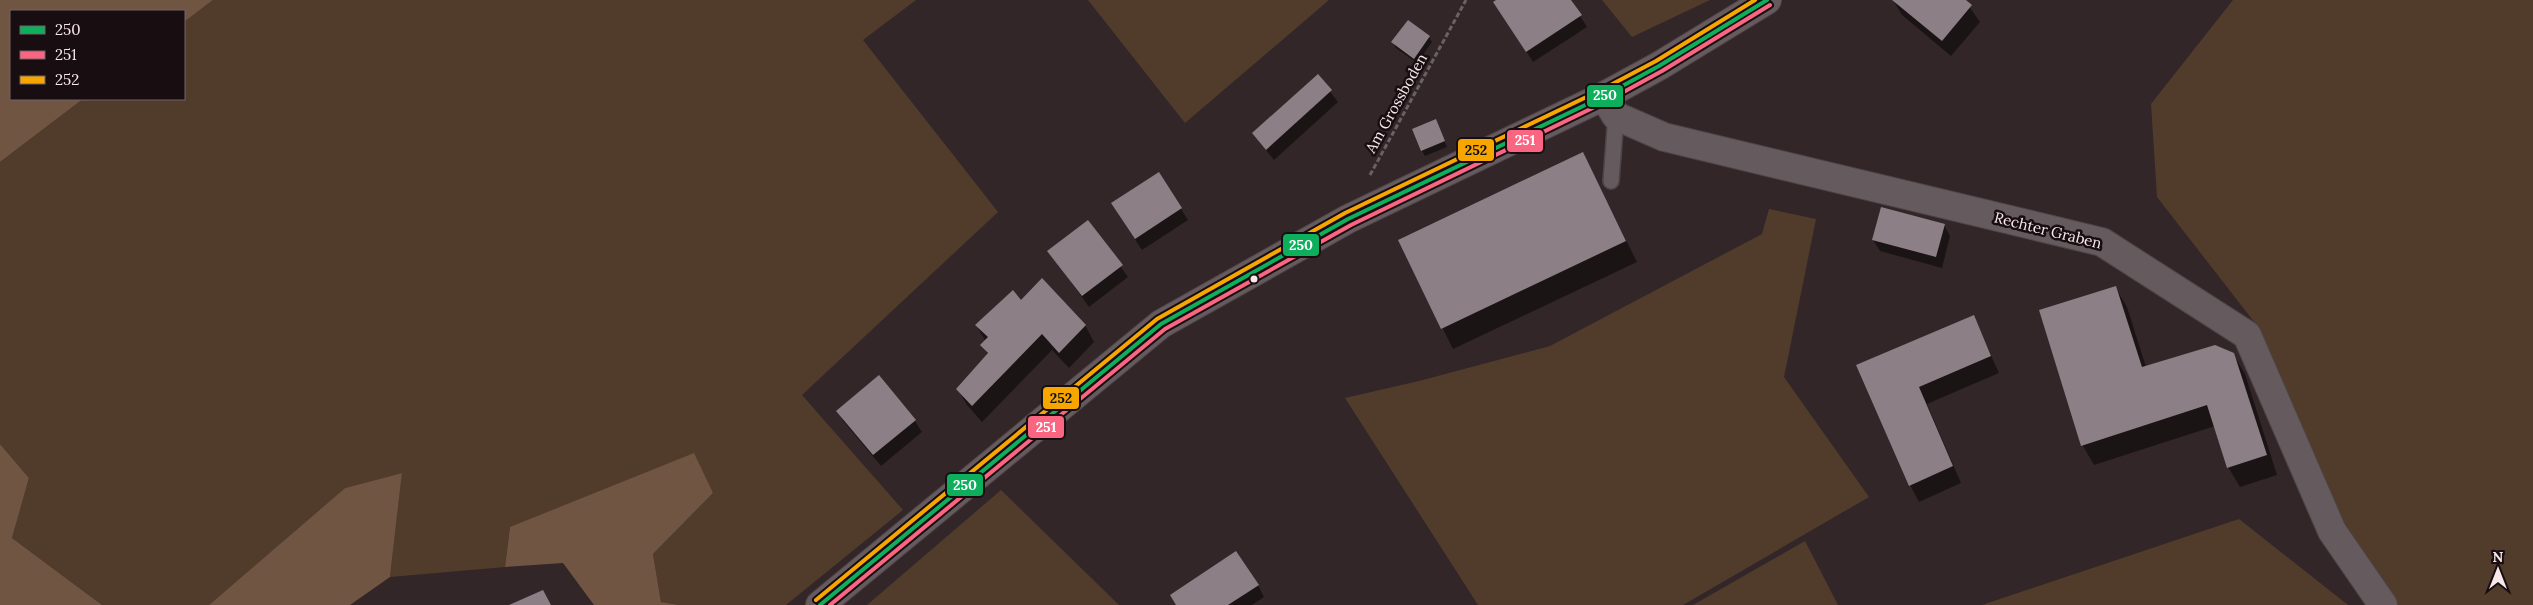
<svg xmlns="http://www.w3.org/2000/svg" width="2533" height="605" viewBox="0 0 2533 605" font-family="Lora,serif">
	<rect width="100%" height="100%" fill="#322629"/>
	<!-- green -->
	<g fill="#513c2c">
		<polygon points="213,0 916,0 863,40 998,212 802,395 903,510 786,605 679,605 661,602 653,554 713,493 510,527 505,567 390,577 402,473 345,488 209,605 102,605 12,538 29,478 0,444 0,162 83,99 184,99 184,22"/>
		<polygon points="1088,0 1329,0 1185,123"/>
		<polygon points="1602,0 1710,0 1632,37"/>
		<polygon points="2233,0 2533,0 2533,605 2395,605 2350,540 2255,323 2157,197 2151,104"/>
		<polygon points="1769,209 1816,219 1784,377 1869,497 1683,605 1478,605 1345,398 1419,381 1550,346 1762,234"/>
		<polygon points="1001,490 1119,605 867,605"/>
		<polygon points="2239,519 2348,605 1982,605"/>
		<polygon points="1805,541 1838,605 1693,605"/>
	</g>
	<!-- forest -->
	<g fill="#6f5542">
		<polygon points="0,0 213,0 184,22 184,11 11,11 11,99 83,99 0,162"/>
		<polygon points="0,444 29,478 12,538 102,605 0,605"/>
		<polygon points="694,453 713,493 653,554 661,602 679,605 594,605 563,563 505,567 510,527"/>
		<polygon points="402,473 390,577 350,605 209,605 345,488"/>
	</g>
	<!-- shadow -->
	<g fill="#0007">
		<polygon points="1499,0 1570,0 1587,27 1533,62 1502,14"/>
		<polygon points="1893,0 1967,0 1966,2 1980,22 1951,56 1902,15"/>
		<polygon points="1429,37 1432,42 1417,63 1396,48 1393,42"/>
		<polygon points="1318,76 1338,102 1274,160 1253,134"/>
		<polygon points="1438,126 1447,147 1425,156 1422,151"/>
		<polygon points="1583,154 1637,262 1453,349 1399,240"/>
		<polygon points="1159,174 1188,220 1142,250 1119,215"/>
		<polygon points="1088,222 1128,277 1089,307 1049,251"/>
		<polygon points="1944,225 1950,236 1942,268 1880,251 1873,240"/>
		<polygon points="2115,287 2127,307 2146,367 2233,354 2245,374 2277,475 2240,487 2228,467 2215,426 2094,465 2083,446 2040,311"/>
		<polygon points="1020,302 1085,325 1094,342 1069,368 1052,350 982,422 967,405 958,389 988,355 982,345 986,342 976,325"/>
		<polygon points="1973,316 1999,373 1927,404 1961,483 1919,502 1910,485 1857,366"/>
		<polygon points="838,411 915,421 922,432 881,466 844,422"/>
		<polygon points="1258,585 1264,597 1252,605 1177,605"/>
	</g>
	<!-- building -->
	<g fill="#8c8086">
		<polygon points="1496,0 1571,0 1582,15 1526,52 1493,2"/>
		<polygon points="1892,0 1966,0 1972,5 1942,41"/>
		<polygon points="1408,20 1430,36 1414,59 1391,42"/>
		<polygon points="1318,74 1332,90 1266,150 1252,133"/>
		<polygon points="1436,119 1445,141 1421,151 1412,129"/>
		<polygon points="1583,152 1626,241 1441,329 1398,240"/>
		<polygon points="1159,172 1182,208 1135,239 1111,203"/>
		<polygon points="1881,207 1945,224 1936,257 1872,240"/>
		<polygon points="1088,220 1123,265 1082,296 1047,251"/>
		<polygon points="1042,278 1086,325 1059,353 1042,334 972,406 956,389 988,353 980,345 988,337 975,325 1013,290 1021,300"/>
		<polygon points="2116,286 2142,367 2215,345 2234,353 2267,455 2227,468 2207,405 2081,446 2039,310"/>
		<polygon points="1974,315 1991,356 1919,387 1953,466 1909,486 1856,365"/>
		<polygon points="879,375 916,420 873,455 836,411"/>
		<polygon points="1236,551 1259,585 1228,605 1176,605 1170,595"/>
		<polygon points="543,590 551,605 509,605"/>
	</g>
	<g fill="none" stroke-linecap="round" stroke-linejoin="round">
		<!-- lane casing -->
		<g stroke="#4e4346" stroke-width="18">
			<polyline id="lane" points="1611,181 1616,116"/>
		</g>
		<!-- street casing -->
		<g stroke="#4e4346" stroke-width="30">
			<polyline id="street" points="1604,96 1616,116 1664,137 2102,242 2247,335 2332,531 2383,605"/>
		</g>
		<!-- secondary casing -->
		<g stroke="#4e4346" stroke-width="30">
			<polyline id="secondary" points="820,605 1161,324 1348,219 1604,96 1659,66 1767,0"/>
		</g>
		<!-- path -->
		<polyline stroke="#6a6164" stroke-width="3" stroke-dasharray="5 2.5" stroke-linecap="butt" points="1370,175 1466,0"/>
		<!-- lane -->
		<use href="#lane" stroke="#655a5d" stroke-width="15"/>
		<!-- street -->
		<use href="#street" stroke="#655a5d" stroke-width="28"/>
		<!-- secondary -->
		<use href="#secondary" stroke="#655a5d" stroke-width="28"/>
		<!-- bus-1 casing -->
		<g stroke="#180d11" stroke-width="8">
			<polyline id="bus-1" points="820,605 1161,324 1348,219 1604,96 1659,66 1767,0"/>
		</g>
		<!-- bus-2 casing -->
		<g stroke="#180d11" stroke-width="8">
			<polyline id="bus-2" points="830,605 1165,329 1351,225 1607,101 1662,71 1770,5"/>
		</g>
		<!-- bus-3 casing -->
		<g stroke="#180d11" stroke-width="8">
			<polyline id="bus-3" points="816,600 1157,319 1345,213 1601,90 1656,61 1755,0"/>
		</g>
		<!-- bus-1 -->
		<use href="#bus-1" stroke="#0daf5c" stroke-width="4"/>
		<!-- bus-2 -->
		<use href="#bus-2" stroke="#fa6682" stroke-width="4"/>
		<!-- bus-3 -->
		<use href="#bus-3" stroke="#f7a600" stroke-width="4"/>
	</g>
	<!-- markers -->
	<circle fill="#f8e7eb" stroke="#180d11" stroke-width="2" cx="1254" cy="279" r="4.5"/>
	<g text-anchor="middle" dominant-baseline="central" stroke-width="5" stroke-linejoin="round" paint-order="stroke">
		<!-- street labels -->
		<g font-size="15" fill="#f8e7eb" stroke="#180d11">
			<text transform="translate(1396 103) rotate(-61)">Am Grossboden</text>
			<text transform="translate(2048 230) rotate(14)">Rechter Graben</text>
		</g>
	</g>
	<g stroke="#180d11" stroke-width="2">
		<rect x="1586" y="84" width="38" height="24" rx="5" fill="#0daf5c"/>
		<rect x="1506" y="129" width="38" height="24" rx="5" fill="#fa6682"/>
		<rect x="1457" y="138" width="38" height="24" rx="5" fill="#f7a600"/>
		<rect x="1282" y="233" width="38" height="24" rx="5" fill="#0daf5c"/>
		<rect x="1042" y="386" width="38" height="24" rx="5" fill="#f7a600"/>
		<rect x="1027" y="415" width="38" height="24" rx="5" fill="#fa6682"/>
		<rect x="946" y="473" width="38" height="24" rx="5" fill="#0daf5c"/>
	</g>
	<g font-size="14" text-anchor="middle" font-weight="bold" fill="#fff">
		<text x="1605" y="100">250</text>
		<text x="1525" y="145">251</text>
		<text x="1301" y="250">250</text>
		<text x="1046" y="432">251</text>
		<text x="965" y="490">250</text>
	</g>
	<g font-size="14" text-anchor="middle" font-weight="bold" fill="#111">
		<text x="1476" y="155">252</text>
		<text x="1061" y="403">252</text>
	</g>
	<!-- legend -->
	<rect x="10" y="10" width="175" height="90" fill="#180d11" stroke="#726468"/>
	<rect x="20" y="26" width="25" height="8" fill="#0daf5c" stroke="#726468"/>
	<text x="55" y="35" font-size="15" fill="#f8e7eb">250</text>
	<rect x="20" y="51" width="25" height="8" fill="#fa6682" stroke="#726468"/>
	<text x="55" y="60" font-size="15" fill="#f8e7eb">251</text>
	<rect x="20" y="76" width="25" height="8" fill="#f7a600" stroke="#726468"/>
	<text x="55" y="85" font-size="15" fill="#f8e7eb">252</text>
	<!-- north arrow -->
	<g transform="translate(2498 570)" stroke="#180d11" stroke-width="4" paint-order="stroke">
	<path d="M0-4L9 19L0 12L-9 19Z" fill="#f8e7eb"/>
	<text y="-8" font-size="14" font-weight="bold" text-anchor="middle" fill="#f8e7eb">N</text>
	</g>
</svg>
